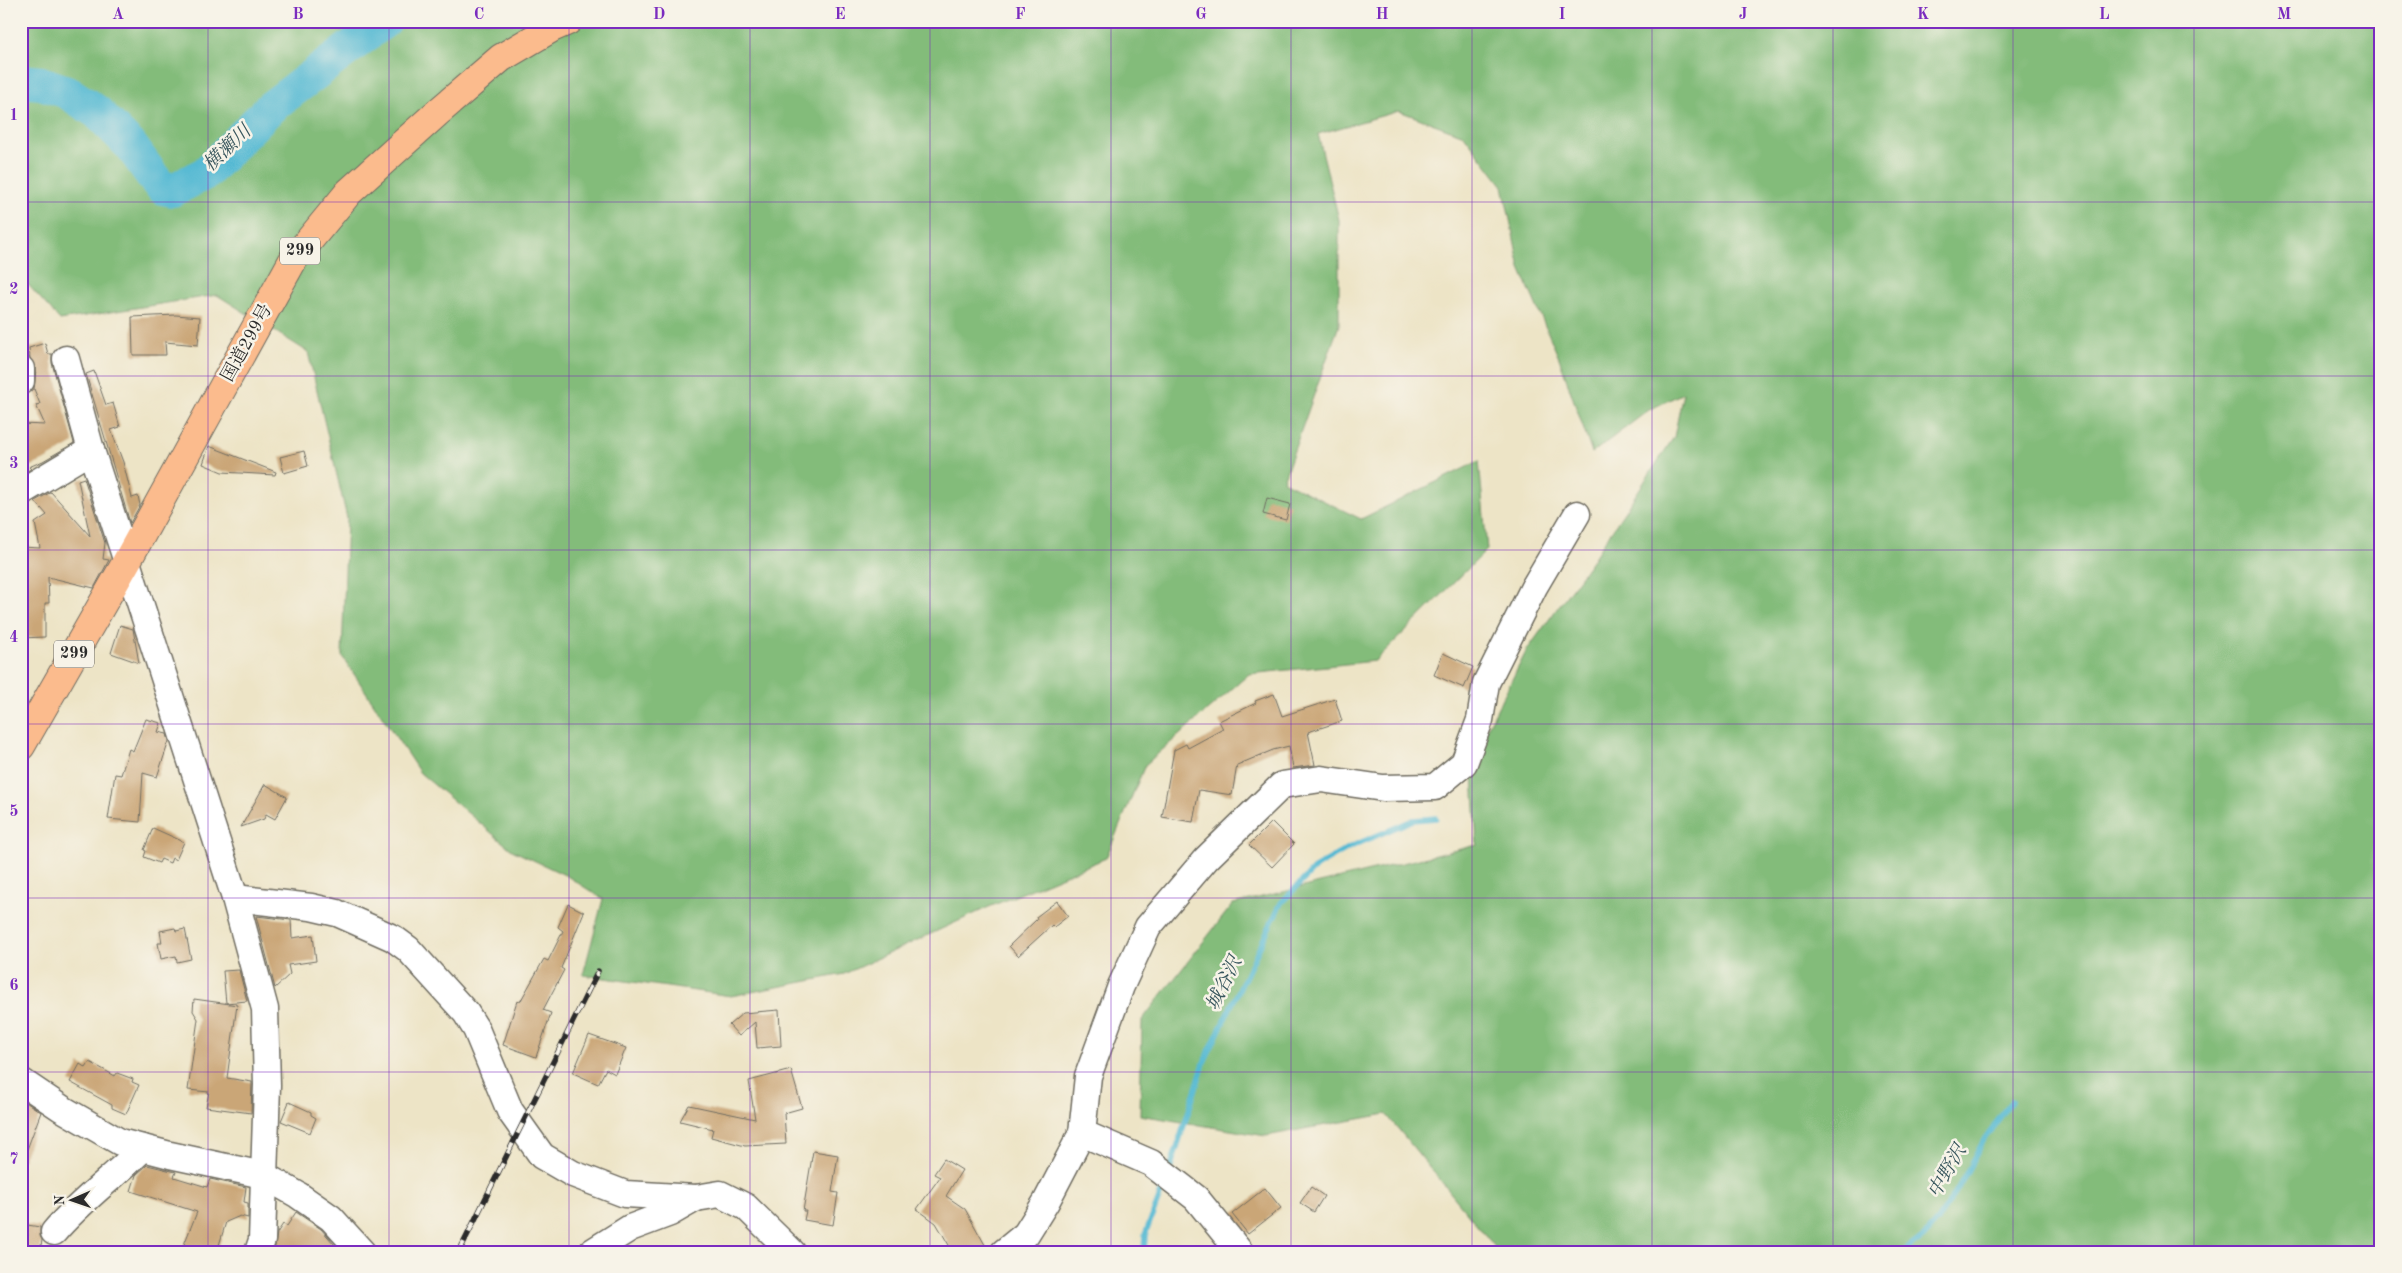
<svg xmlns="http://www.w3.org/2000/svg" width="2402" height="1273" viewBox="0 0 2402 1273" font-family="'Old Standard TT','Noto Serif JP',serif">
	<rect width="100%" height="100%" fill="#f7f3e8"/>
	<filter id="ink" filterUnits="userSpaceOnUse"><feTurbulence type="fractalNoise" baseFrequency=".02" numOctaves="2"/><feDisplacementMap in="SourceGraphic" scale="10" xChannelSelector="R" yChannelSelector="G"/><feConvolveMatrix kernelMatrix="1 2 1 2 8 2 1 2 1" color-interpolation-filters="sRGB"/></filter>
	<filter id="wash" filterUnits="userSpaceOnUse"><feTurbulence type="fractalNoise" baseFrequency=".0096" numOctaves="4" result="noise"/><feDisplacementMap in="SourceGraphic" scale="20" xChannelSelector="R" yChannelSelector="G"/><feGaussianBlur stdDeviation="1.12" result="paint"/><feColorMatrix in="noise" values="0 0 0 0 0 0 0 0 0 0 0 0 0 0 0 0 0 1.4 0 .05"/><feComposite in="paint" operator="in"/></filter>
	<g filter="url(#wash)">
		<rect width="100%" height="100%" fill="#ede4c6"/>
		<!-- forest -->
		<polygon fill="#83bc7a" stroke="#577452" points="21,21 2381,21 2381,1252 1499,1252 1386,1114 1266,1136 1140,1115 1142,1020 1233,904 1477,845 1472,758 1527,650 1593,559 1674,437 1683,393 1649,410 1592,453 1559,358 1520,268 1503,186 1464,135 1399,111 1318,134 1339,220 1339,325 1283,481 1361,519 1479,461 1487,550 1375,661 1249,674 1145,765 1106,858 989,907 844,974 731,996 583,975 603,899 567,876 512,850 420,773 342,656 347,518 308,352 217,295 60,320 21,277"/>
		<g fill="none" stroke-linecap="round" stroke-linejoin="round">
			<!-- stream -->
			<g stroke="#55b9d3" stroke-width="5.5">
				<polyline points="1170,1169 1205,1060 1281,903 1316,867 1350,847 1413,820 1436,818"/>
				<polyline points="1144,1252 1145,1235 1165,1182"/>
				<polyline points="1903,1252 1924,1236 1937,1221 1957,1190 1985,1138 2012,1101"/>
			</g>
			<!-- river -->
			<polyline stroke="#55b9d3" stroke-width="34" points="21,81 41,83 67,92 97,112 131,146 156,181 163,188 173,190 206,173 271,107 385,21"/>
		</g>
		<g id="blocks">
			<!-- building -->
			<g fill="#caa677">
				<polygon points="176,315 200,317 198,345 165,342 166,355 133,355 132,317"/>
				<polygon points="45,343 48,354 52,354 52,363 74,443 43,461 29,467 31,469 21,474 21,424 45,425 36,405 40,404 34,389 36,369 30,358 29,348"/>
				<polygon points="94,371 106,405 113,403 120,427 111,430 123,462 132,498 138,496 140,505 130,523 86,374"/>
				<polygon points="209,446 276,472 275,475 222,472 203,464"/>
				<polygon points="304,451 308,466 284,473 280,457"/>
				<polygon points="84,478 105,543 103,559 109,560 94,588 48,577 49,603 45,603 45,637 21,638 21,547 40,548 35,523 47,515 35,501 51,492 90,536 78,480"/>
				<polygon points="1267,498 1290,504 1286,520 1263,514"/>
				<polygon points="120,625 133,629 139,663 111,653"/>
				<polygon points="1443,653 1473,667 1464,688 1434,675"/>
				<polygon points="1274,694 1282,716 1335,699 1342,721 1308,732 1315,765 1293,768 1289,746 1273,750 1237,765 1232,795 1199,790 1193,822 1162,817 1174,750 1186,744 1188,748 1223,729 1219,721 1256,703 1255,701"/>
				<polygon points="146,719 161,723 158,732 167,734 169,741 157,777 143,773 140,822 108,819 115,774 121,775 129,749 133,751"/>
				<polygon points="265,784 287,797 275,819 266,814 264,819 241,827"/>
				<polygon points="1272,822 1294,844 1272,867 1249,845"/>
				<polygon points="153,828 184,842 176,860 172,858 170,863 161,859 159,863 144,857 146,851 144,850"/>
				<polygon points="1057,901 1068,916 1054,927 1052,925 1018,956 1009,946 1037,919 1036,917"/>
				<polygon points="568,904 584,912 561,968 564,970 543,1010 551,1013 536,1057 503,1045 517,1001 520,1002 544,959 548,961 563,931 558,927"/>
				<polygon points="256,916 291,920 292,938 313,935 316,961 288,965 290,974 275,988"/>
				<polygon points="175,928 176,931 185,929 191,959 177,962 176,956 161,959 158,943 162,943 160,931"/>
				<polygon points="239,970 247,1001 226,1003 223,971"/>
				<polygon points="194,999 237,1005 227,1078 252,1082 251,1113 206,1107 209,1092 188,1090 198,1019 193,1011"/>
				<polygon points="779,1010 781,1046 757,1048 755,1022 739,1036 729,1025 743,1013"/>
				<polygon points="589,1035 626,1048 615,1074 606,1069 598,1084 573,1073"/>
				<polygon points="90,1062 115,1076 117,1073 133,1079 132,1082 139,1085 126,1114 112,1108 112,1105 70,1082 80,1064 86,1068"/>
				<polygon points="791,1070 802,1108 784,1113 786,1144 745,1146 711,1137 713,1129 680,1121 689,1105 755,1119 749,1081"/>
				<polygon points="21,1099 41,1112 23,1160 21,1160"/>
				<polygon points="289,1102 311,1112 311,1115 316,1118 310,1133 281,1121"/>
				<polygon points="813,1151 838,1155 832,1192 838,1193 833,1225 804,1220 806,1211 803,1211"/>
				<polygon points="944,1159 962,1170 946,1196 965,1209 989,1252 953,1252 936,1223 917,1209 940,1177 934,1174"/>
				<polygon points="147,1165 176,1172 174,1177 207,1187 210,1179 246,1187 244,1202 248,1203 248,1218 240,1216 226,1222 217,1252 181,1252 197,1212 131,1191 136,1175"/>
				<polygon points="1311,1187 1324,1196 1314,1212 1300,1203"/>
				<polygon points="1265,1188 1281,1208 1248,1234 1232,1214"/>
				<polygon points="296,1212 321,1229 341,1252 274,1252 277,1233 283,1224 287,1226"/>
				<polygon points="21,1224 40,1227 40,1236 42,1240 40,1252 21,1252"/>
			</g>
		</g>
	</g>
	<g filter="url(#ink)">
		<use href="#blocks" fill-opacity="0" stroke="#6f6c61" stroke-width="1"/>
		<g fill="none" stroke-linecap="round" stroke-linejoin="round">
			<!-- minor casing -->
			<g stroke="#6f6c61" stroke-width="29">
				<g id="minor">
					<polyline points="66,359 91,450"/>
					<polyline points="21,369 21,381"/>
					<polyline points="21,492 91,450 235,898 265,1009 267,1085 262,1240 258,1252"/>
					<polyline points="235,898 311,907 337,913 393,938 408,949 466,1013 476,1029 510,1111 542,1156 573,1174 625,1194 696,1198 720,1194 746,1207 792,1252"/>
					<polyline points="21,1081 61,1108 120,1142 170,1155 263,1175 298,1195 331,1218 362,1252"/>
					<polyline points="1082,1133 1151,1163 1196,1198 1240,1252"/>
					<path d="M54 1232C80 1201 114 1177 143 1148"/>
					<polyline points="592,1252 630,1228 670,1213 696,1198"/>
					<polyline points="1004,1252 1026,1234 1046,1202 1082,1133 1088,1076 1121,986 1148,927 1206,859 1282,785 1321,779 1383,788 1435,787 1464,763 1480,720 1486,683 1534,587 1577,514"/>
				</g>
			</g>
			<!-- highway casing -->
			<g stroke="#6f6c61" stroke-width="30">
				<polyline id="highway" points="21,746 127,561 293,260 349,192 437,113 501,58 552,28 568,21"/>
			</g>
			<!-- minor -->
			<use href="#minor" stroke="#fff" stroke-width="26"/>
			<!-- highway -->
			<use href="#highway" stroke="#fbbb8d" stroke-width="28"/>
			<!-- rail casing -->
			<g stroke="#2b2b2b" stroke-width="5.5">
				<polyline id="rail" points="459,1252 598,971"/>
			</g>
			<!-- rail -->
			<use href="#rail" stroke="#f7f3e8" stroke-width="4" stroke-dasharray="11" stroke-linecap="butt"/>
		</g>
	</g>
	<!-- grid -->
	<path fill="none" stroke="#7b2cbf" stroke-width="1" stroke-opacity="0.55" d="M208 21V1252M389 21V1252M569 21V1252M750 21V1252M930 21V1252M1111 21V1252M1291 21V1252M1472 21V1252M1652 21V1252M1833 21V1252M2013 21V1252M2194 21V1252M21 202H2381M21 376H2381M21 550H2381M21 724H2381M21 898H2381M21 1072H2381"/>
	<g text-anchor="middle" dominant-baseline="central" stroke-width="5" stroke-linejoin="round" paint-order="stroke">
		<!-- shield labels -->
		<g fill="#f7f3e8" stroke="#686764" stroke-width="1">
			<rect x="280" y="237.5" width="40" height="27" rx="4"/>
			<rect x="54" y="640.5" width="40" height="27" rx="4"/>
		</g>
		<g font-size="16" font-weight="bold" fill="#2b2b2b">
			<text x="300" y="251">299</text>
			<text x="74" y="654">299</text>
		</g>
		<!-- street labels -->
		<g font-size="18" fill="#2b2b2b" stroke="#f7f3e8">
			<text transform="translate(247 343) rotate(-61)">国道299号</text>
		</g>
		<!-- water labels -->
		<g font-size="19" font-style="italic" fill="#38565d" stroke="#f7f3e8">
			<text transform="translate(228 149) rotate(-44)">横瀬川</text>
			<text transform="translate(1225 984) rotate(-64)">城谷沢</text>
			<text transform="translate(1948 1172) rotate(-60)">中野沢</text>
		</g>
	</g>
	<!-- margin -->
	<rect width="2402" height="1273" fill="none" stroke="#f7f3e8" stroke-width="55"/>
	<!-- north arrow -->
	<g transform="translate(72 1200) rotate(268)" stroke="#f7f3e8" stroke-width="4" paint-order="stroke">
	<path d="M0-4L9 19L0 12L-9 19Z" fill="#2b2b2b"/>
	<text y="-8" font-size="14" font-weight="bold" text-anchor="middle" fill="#2b2b2b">N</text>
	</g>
	<rect x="28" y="28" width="2346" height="1218" fill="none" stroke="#7b2cbf" stroke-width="2"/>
	<g font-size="16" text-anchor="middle" font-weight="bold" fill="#7b2cbf">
		<text x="118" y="19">A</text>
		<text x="298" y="19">B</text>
		<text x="479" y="19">C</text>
		<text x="659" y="19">D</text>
		<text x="840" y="19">E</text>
		<text x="1020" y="19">F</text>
		<text x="1201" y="19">G</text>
		<text x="1382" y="19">H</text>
		<text x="1562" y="19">I</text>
		<text x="1743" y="19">J</text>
		<text x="1923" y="19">K</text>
		<text x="2104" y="19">L</text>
		<text x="2284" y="19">M</text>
		<text x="14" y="120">1</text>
		<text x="14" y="294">2</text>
		<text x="14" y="468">3</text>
		<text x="14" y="642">4</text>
		<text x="14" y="816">5</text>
		<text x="14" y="990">6</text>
		<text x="14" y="1164">7</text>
	</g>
</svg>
